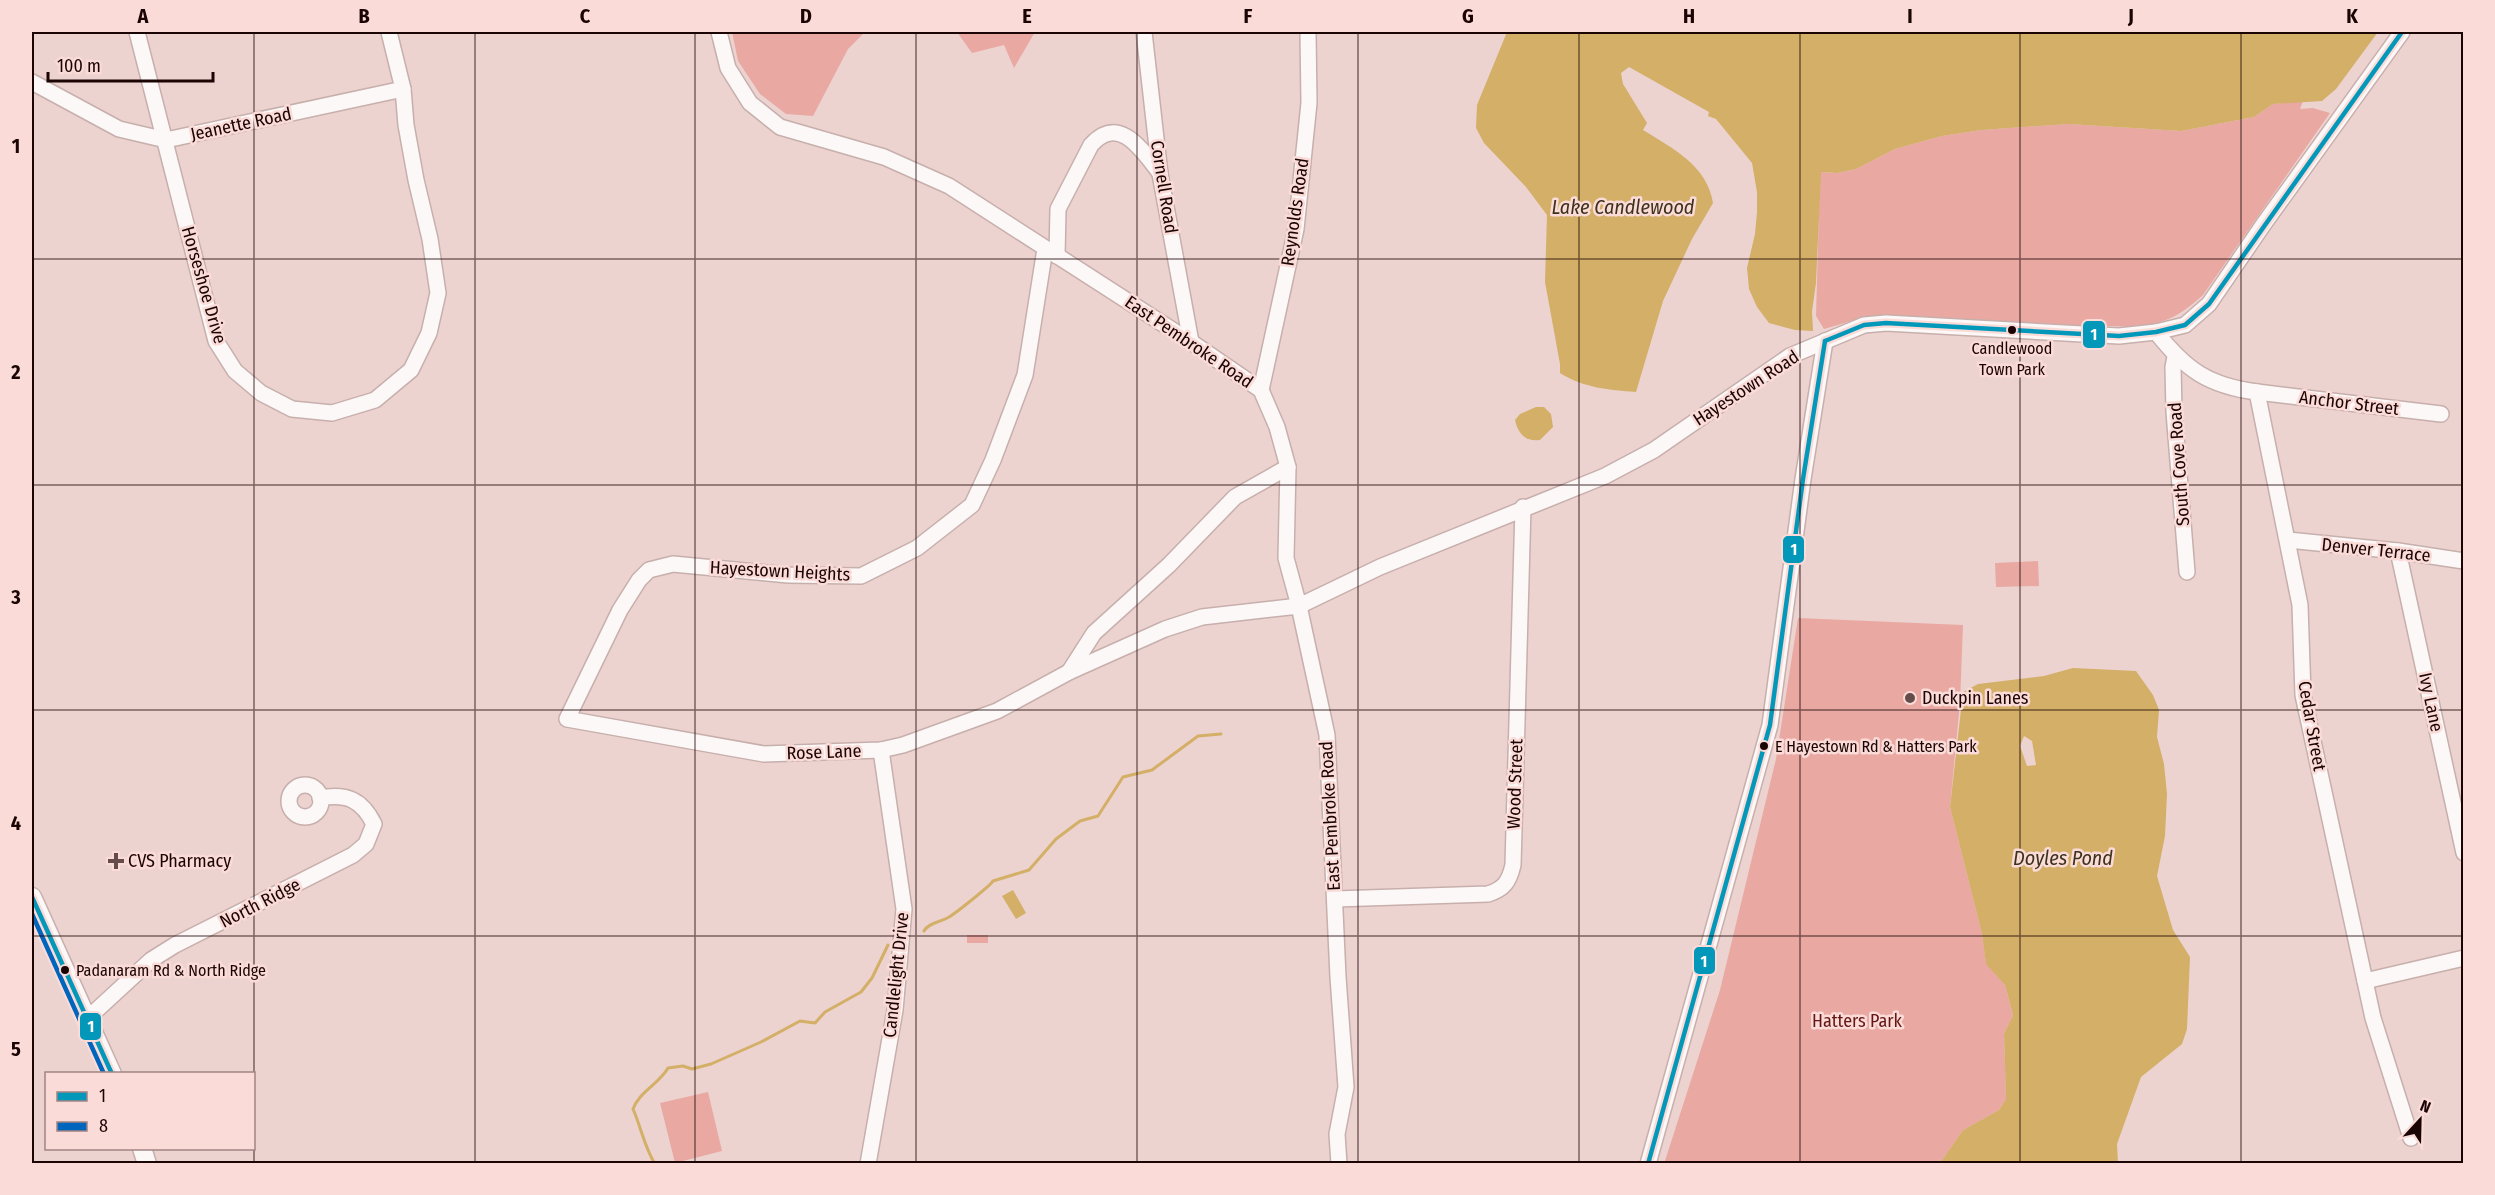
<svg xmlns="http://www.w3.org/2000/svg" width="2495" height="1195" viewBox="0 0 2495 1195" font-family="'Fira Sans Condensed',sans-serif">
	<rect width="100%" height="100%" fill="#ecd3d0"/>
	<!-- green -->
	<g fill="#e9a8a2">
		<polygon points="732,32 865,32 848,49 813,116 786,114 760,94 738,61"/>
		<polygon points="957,32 1035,32 1014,68 1004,45 972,53"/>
		<path d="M2303 101 2300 109 2313 108 2330 113 2203 295C2183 313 2171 320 2145 327L1858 319 1824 329 1816 316 1820 172 1837 173 1856 169 1895 149 1942 136 1982 130 2068 124 2181 131 2254 117 2273 104Z"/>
		<polygon points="2038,561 2039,586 1996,587 1995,563"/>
		<polygon points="1798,618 1963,625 1960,703 1950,807 1982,934 1986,963 2005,985 2013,1015 2004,1034 2006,1099 1999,1110 1963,1130 1942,1160 1930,1163 1664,1164 1720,990 1776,759"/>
		<rect x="967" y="935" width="21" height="8"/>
		<polygon points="708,1092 722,1151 675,1163 660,1103"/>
	</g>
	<!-- water -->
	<g fill="#d3af67" fill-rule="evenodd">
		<path d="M1507 32H2378L2336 89 2322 101 2273 104 2254 117 2181 131 2068 124 1982 130 1942 136 1895 149 1856 169 1837 173 1821 172 1816 283 1812 311 1813 331 1795 330 1769 323 1757 307 1749 289 1747 268 1755 234 1757 212V192L1752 163 1716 119 1708 116 1709 112 1629 67 1621 73 1623 84 1647 123 1643 130C1672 148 1707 165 1713 203L1692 239 1663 301 1636 392C1609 390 1584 388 1560 373V364L1545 282 1547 215 1526 187 1484 143 1476 128 1477 105Z"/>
		<path d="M1536 407H1544L1551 414 1553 427 1540 440C1526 442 1518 434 1515 420L1520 414Z"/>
		<path d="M2073 668 2136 671 2153 695 2159 710 2157 737 2164 764 2167 794 2165 836 2157 876 2173 930 2190 957 2187 1029 2182 1044 2141 1077 2117 1144 2118 1163H1930L1942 1160 1963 1130 1999 1110 2006 1099 2004 1034 2013 1015 2005 985 1986 964 1982 934 1950 807 1963 692 1978 684 2044 676ZM2024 736 2032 741 2036 765 2027 766 2020 746Z"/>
		<polygon points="1013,890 1026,913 1016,919 1002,896"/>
	</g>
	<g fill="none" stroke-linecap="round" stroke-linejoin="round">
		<!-- stream -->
		<g stroke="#d3af67" stroke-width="3">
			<path d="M924 931C928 923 941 922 949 917 956 913 991 885 993 881L1029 870 1056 839 1080 821 1098 816 1123 777 1152 770 1198 736 1221 734"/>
			<path d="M655 1164C644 1146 641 1127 633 1109 639 1092 659 1084 668 1068L683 1066 692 1069 711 1064 761 1042 800 1021 815 1023 825 1012 861 992 872 978 888 945"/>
		</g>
		<!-- minor casing -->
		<g stroke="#c7afac" stroke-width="18">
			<g id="minor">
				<polyline points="137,32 216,341 235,371 261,393 292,409 332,413 375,400 411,370 429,333 438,293 430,239 416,180 406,125 403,89 389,32"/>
				<polyline points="719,32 728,68 750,103 780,127 884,157 949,186 1191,342 1261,390 1277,427 1288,467 1286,558 1299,606 1327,735 1338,977 1346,1087 1337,1134 1339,1164"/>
				<polyline points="1144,32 1160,174 1191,342"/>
				<polyline points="32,82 119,129 166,140 403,89"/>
				<polyline points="1045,249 1025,375 993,460 972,505 917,548 861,576 788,575 673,564 649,570 639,580 620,610 567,719 764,754 881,750 903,745 997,711 1069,672 1165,629 1202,617 1299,606 1380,567 1605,476 1654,450 1790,356 1864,325 1886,323 2119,336 2156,332 2185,325 2209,304 2263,225 2402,32"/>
				<path d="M1057 256 1058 209 1091 145C1120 113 1143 152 1160 173"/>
				<path d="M2156 332C2186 370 2209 386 2257 392L2300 605 2303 695 2373 1018 2411 1138"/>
				<polyline points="2175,357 2173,367 2174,412 2187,572"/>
				<polyline points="1261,390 1296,229 1309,103 1308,32"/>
				<polyline points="2257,392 2441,414"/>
				<polyline points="2288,540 2398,551 2464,561"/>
				<polyline points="2398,551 2464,853"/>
				<polyline points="1069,672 1094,633 1169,565 1235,497 1288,467"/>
				<circle cx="305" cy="801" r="16"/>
				<path d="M1335 899 1488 894C1504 889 1509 882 1513 865L1523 507"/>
				<polyline points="2365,981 2464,958"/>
				<path d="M88 1018 151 960 175 945 353 855 366 844 374 824C362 800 347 793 320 798"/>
				<polyline points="868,1164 895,1010 904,909 881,750"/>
				<polyline points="1648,1164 1770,725 1803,479 1825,341"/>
			</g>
		</g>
		<!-- major casing -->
		<g stroke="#c7afac" stroke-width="21">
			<g id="major">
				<polyline points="32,897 112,1074"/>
				<polyline points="142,1148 147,1164"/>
			</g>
		</g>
		<!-- minor -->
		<use href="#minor" stroke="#fcf8f8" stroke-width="15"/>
		<!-- major -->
		<use href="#major" stroke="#fcf8f8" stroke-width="18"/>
		<!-- bus-1 casing -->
		<g stroke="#fadbd7" stroke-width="9">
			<g id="bus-1">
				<polyline points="1825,341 1864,325 1886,323 2119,336 2156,332 2185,325 2209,304 2402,32"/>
				<polyline points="32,897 112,1074"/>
				<polyline points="1648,1164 1770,725 1803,479 1825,341"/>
			</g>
		</g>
		<!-- bus-2 casing -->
		<g stroke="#fadbd7" stroke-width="9">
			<polyline id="bus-2" points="32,914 104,1074"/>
		</g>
		<!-- bus-1 -->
		<use href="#bus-1" stroke="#0398ba" stroke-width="4.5"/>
		<!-- bus-2 -->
		<use href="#bus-2" stroke="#0065bd" stroke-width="4.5"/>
	</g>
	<!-- grid -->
	<path fill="none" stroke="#1b0404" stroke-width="1.5" stroke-opacity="0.55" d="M254 32V1164M475 32V1164M695 32V1164M916 32V1164M1137 32V1164M1358 32V1164M1579 32V1164M1800 32V1164M2020 32V1164M2241 32V1164M32 259H2464M32 485H2464M32 710H2464M32 936H2464"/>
	<!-- markers -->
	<g fill="#1b0404" stroke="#fadbd7" stroke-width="2">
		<circle cx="2012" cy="330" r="5"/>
		<circle cx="1764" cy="746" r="5"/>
		<circle cx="65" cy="970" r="5"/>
	</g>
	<g fill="#644c4b" stroke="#fadbd7" stroke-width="2">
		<circle cx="1910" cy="698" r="6"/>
		<path d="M113 852h6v6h6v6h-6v6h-6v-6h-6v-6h6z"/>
	</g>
	<g text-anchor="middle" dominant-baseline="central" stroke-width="5" stroke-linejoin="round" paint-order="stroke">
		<!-- bus labels -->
		<g font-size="16" fill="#1b0404" stroke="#fadbd7" text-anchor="start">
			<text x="2012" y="348" text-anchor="middle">Candlewood<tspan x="2012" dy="21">Town Park</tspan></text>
			<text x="1775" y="746">E Hayestown Rd &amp; Hatters Park</text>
			<text x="76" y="970">Padanaram Rd &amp; North Ridge</text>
		</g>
		<!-- street labels -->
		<g font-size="18" fill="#1b0404" stroke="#fadbd7">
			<text transform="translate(241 124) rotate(-12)">Jeanette Road</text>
			<text transform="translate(1164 187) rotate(81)">Cornell Road</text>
			<text transform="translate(1295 212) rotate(-82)">Reynolds Road</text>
			<text transform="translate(204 285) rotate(74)">Horseshoe Drive</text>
			<text transform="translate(1189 342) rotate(34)">East Pembroke Road</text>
			<text transform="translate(1746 388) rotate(-33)">Hayestown Road</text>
			<text transform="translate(2349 403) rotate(7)">Anchor Street</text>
			<text transform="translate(2179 464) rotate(-94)">South Cove Road</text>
			<text transform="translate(2376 550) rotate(6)">Denver Terrace</text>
			<text transform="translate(780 571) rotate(3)">Hayestown Heights</text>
			<text transform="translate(2431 702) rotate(78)">Ivy Lane</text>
			<text transform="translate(2312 726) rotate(80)">Cedar Street</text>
			<text transform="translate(824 752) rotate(-2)">Rose Lane</text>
			<text transform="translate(1515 784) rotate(-88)">Wood Street</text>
			<text transform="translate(1330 816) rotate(-93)">East Pembroke Road</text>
			<text transform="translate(260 903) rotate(-27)">North Ridge</text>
			<text transform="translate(896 975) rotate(-84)">Candlelight Drive</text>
		</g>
		<!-- poi labels -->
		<g font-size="18" fill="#1b0404" stroke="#fadbd7" text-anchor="start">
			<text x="1922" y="698">Duckpin Lanes</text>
			<text x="128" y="861">CVS Pharmacy</text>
		</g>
		<!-- park labels -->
		<g font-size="18" fill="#641514" stroke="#fadbd7">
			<text x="1857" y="1021">Hatters Park</text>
		</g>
		<!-- water labels -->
		<g font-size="20" font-style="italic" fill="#3b321c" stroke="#fadbd7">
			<text x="1623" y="207">Lake Candlewood</text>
			<text x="2063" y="858">Doyles Pond</text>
		</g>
	</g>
	<g stroke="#fadbd7" stroke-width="2">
		<rect x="2082" y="320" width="24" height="29" rx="6" fill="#0398ba"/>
		<rect x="1782" y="535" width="23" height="29" rx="6" fill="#0398ba"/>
		<rect x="1693" y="946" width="23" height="29" rx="6" fill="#0398ba"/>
		<rect x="79" y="1012" width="23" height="29" rx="6" fill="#0398ba"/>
	</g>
	<g font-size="16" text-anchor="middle" font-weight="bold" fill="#fff">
		<text x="2094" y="340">1</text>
		<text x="1794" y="555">1</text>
		<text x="1704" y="967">1</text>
		<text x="91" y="1032">1</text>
	</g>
	<!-- border -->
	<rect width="2495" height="1195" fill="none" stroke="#fadbd7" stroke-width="66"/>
	<!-- legend -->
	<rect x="45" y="1072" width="210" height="78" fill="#fadbd7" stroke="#a18583" stroke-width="1.5"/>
	<rect x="57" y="1092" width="30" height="9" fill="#0398ba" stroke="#a18583" stroke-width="1.5"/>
	<text x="99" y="1102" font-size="18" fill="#1b0404">1</text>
	<rect x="57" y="1122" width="30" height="9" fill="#0065bd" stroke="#a18583" stroke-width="1.5"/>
	<text x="99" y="1132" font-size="18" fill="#1b0404">8</text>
	<!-- north arrow -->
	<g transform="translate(2420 1120) rotate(22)" stroke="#fadbd7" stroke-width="4.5" paint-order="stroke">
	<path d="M0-4.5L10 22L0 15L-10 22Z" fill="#1b0404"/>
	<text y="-9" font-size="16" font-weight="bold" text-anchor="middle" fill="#1b0404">N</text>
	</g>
	<!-- scale -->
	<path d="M48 72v9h165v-9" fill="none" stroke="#1b0404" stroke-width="3"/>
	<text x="57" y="72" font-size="18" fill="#1b0404" stroke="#fadbd7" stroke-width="4.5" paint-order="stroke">100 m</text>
	<rect x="33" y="33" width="2429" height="1129" fill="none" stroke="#1b0404" stroke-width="2"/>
	<g font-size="20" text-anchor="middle" font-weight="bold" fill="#1b0404">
		<text x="143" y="23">A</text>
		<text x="364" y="23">B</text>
		<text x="585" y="23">C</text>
		<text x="806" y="23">D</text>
		<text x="1027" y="23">E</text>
		<text x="1248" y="23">F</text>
		<text x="1468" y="23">G</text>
		<text x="1689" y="23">H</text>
		<text x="1910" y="23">I</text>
		<text x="2131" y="23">J</text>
		<text x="2352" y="23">K</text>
		<text x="16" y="153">1</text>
		<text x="16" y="379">2</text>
		<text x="16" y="604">3</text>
		<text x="16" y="830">4</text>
		<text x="16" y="1056">5</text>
	</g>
</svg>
